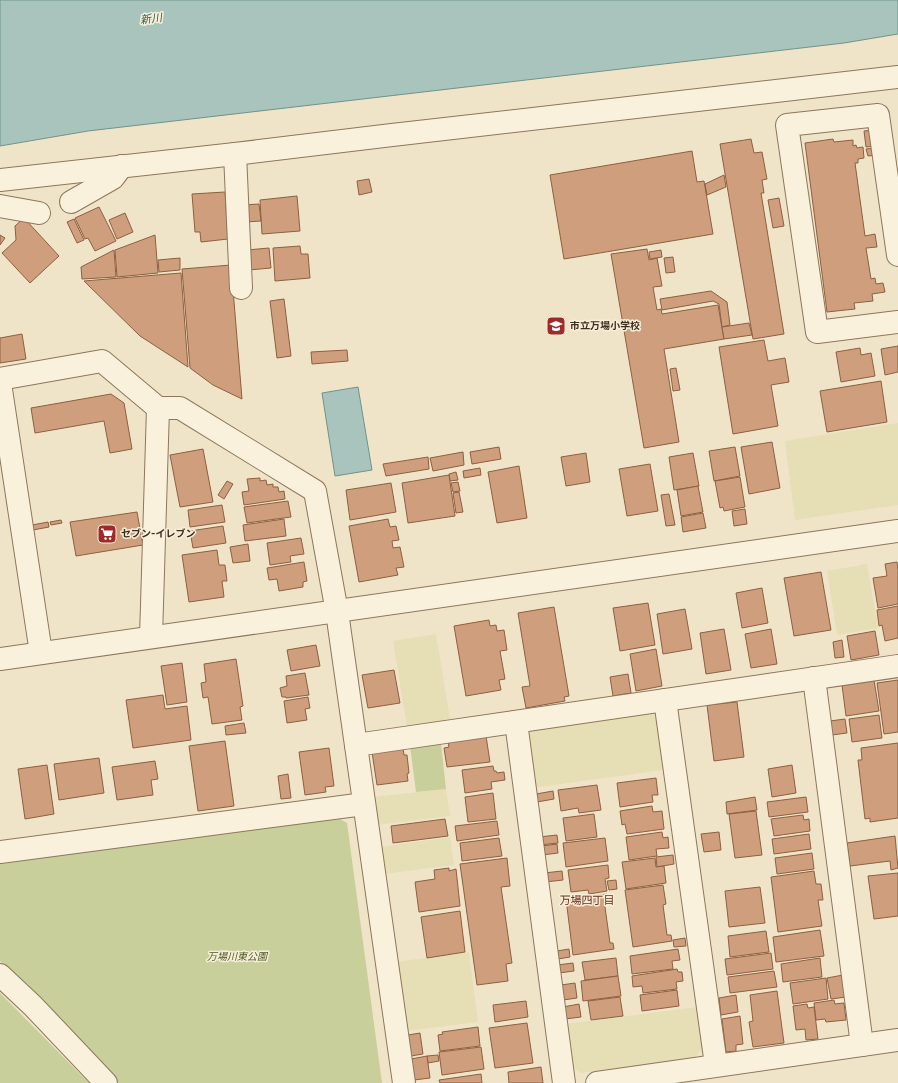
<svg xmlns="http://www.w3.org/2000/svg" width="898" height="1083" viewBox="0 0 898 1083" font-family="Bitter,'Noto Sans JP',serif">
	<rect width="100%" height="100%" fill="#f0e4c8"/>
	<!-- farmland -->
	<g fill="#e6deb5">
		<polygon points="898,423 898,505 795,520 785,441"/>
		<polygon points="867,564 878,628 837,635 827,571"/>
		<polygon points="436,634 450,719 407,727 393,641"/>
		<polygon points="652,713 657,720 663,770 532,788 523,737 529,730"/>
		<polygon points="446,789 450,816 376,825 373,797"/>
		<polygon points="450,837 454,865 384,874 380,847"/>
		<polygon points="469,952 478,1022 406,1031 396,962"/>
		<polygon points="697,1007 702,1048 695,1058 581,1073 570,1065 565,1024"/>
	</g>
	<!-- green -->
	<g fill="#c9cf9b">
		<polygon points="441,743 446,789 416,792 410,746"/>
		<polygon points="335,816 347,823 382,1083 119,1083 0,961 0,864"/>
		<polygon points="0,993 89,1083 0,1083"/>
	</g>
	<!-- water -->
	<g fill="#a9c4bc" stroke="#6f938a">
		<polygon points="0,0 898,0 898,34 844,43 88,131 0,146"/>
		<polygon points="358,387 372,470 335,476 322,393"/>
	</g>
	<!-- building -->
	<g fill="#cf9f7d" stroke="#8d5f41">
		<polygon points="874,130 876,146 866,147 864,131"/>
		<polygon points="751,139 754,153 762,152 767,179 762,180 764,193 761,193 784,334 753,339 720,144"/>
		<polygon points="833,139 834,142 853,140 853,146 856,145 857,148 863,147 864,158 858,159 858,163 855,163 865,236 875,234 877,247 866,248 871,279 875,278 876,284 883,283 885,292 872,294 873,301 854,303 855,309 827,312 805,143"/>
		<polygon points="876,148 877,155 868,156 866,149"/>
		<polygon points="692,151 697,182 704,181 713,234 564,259 550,175"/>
		<polygon points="724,175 726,187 707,195 705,184"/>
		<polygon points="369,179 372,192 359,195 357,181"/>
		<polygon points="225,192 228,239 201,242 200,232 195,232 192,194"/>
		<polygon points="297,196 300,231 262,234 260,200"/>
		<polygon points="779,198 784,226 773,228 768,200"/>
		<polygon points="259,204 261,221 245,222 244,205"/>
		<polygon points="99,207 116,241 95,251 88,238 85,239 75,218"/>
		<polygon points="125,213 133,232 117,239 109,220"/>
		<polygon points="24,218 59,256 30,283 2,253 16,240 15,226"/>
		<polygon points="74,219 84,240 77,243 67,222"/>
		<polygon points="0,235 5,238 0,245"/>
		<polygon points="155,235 158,273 117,277 115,250"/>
		<polygon points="300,246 301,254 308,254 310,278 275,281 273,248"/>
		<polygon points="269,248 271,268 249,270 247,250"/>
		<polygon points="647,249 649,260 657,258 662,286 653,287 657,310 661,309 662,314 718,305 724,339 664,349 679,442 644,448 611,254"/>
		<polygon points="114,250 116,277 82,279 81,267"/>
		<polygon points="661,250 662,257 650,259 649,252"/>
		<polygon points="673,257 675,272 666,273 664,258"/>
		<polygon points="180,258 180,270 159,272 158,260"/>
		<polygon points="231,265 242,399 213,385 190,368 182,269"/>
		<polygon points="181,273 188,367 140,336 84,281"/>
		<polygon points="711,291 727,302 730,325 722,327 719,304 713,301 662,310 660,299"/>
		<polygon points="284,299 291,356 277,358 270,301"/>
		<polygon points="749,323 752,335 724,339 722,327"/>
		<polygon points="22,334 26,359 0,363 0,338"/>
		<polygon points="764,340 768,361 785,358 789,382 771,385 778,426 733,434 719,347"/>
		<polygon points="898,346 898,372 885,375 881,349"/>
		<polygon points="860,348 861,355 871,353 875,376 841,382 836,352"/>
		<polygon points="347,350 348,361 312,364 311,352"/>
		<polygon points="676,368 680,390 673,391 670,369"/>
		<polygon points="881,381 887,422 827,432 820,391"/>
		<polygon points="111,394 124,403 132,449 110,453 104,421 35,433 31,408"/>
		<polygon points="772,442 780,488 749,494 741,447"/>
		<polygon points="499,447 501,459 472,464 470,452"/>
		<polygon points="735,447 740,476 714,481 709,451"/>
		<polygon points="203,449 213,502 180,507 170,455"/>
		<polygon points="463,452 464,465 433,471 430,458"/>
		<polygon points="586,453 590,482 566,486 561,457"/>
		<polygon points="693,453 699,486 674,490 669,457"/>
		<polygon points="428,457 429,469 386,476 383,464"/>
		<polygon points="650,464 658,511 627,516 619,469"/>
		<polygon points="519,466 527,518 497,523 488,472"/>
		<polygon points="480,468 481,475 464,478 463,471"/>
		<polygon points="456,472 458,480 450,481 449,474"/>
		<polygon points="449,475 455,516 408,523 402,483"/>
		<polygon points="740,477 745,507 724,511 723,507 720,508 715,481"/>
		<polygon points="260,478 260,481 266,480 267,485 273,484 273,487 278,487 279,492 284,491 285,499 244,505 242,492 249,491 247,479"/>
		<polygon points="227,481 233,484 224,499 218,495"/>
		<polygon points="458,482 460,491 453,492 451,483"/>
		<polygon points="391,483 396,512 350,520 346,490"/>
		<polygon points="698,486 703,512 681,516 677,490"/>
		<polygon points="459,492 463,512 456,513 453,493"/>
		<polygon points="669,494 675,525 666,526 661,495"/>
		<polygon points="288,501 291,517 247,523 244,507"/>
		<polygon points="222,505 225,522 190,527 188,510"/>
		<polygon points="745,509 747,524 734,526 732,511"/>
		<polygon points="137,512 143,545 76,556 70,522"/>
		<polygon points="703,513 706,528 683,532 681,517"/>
		<polygon points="284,519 286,536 245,541 243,525"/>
		<polygon points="388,519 390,527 396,526 399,540 392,541 393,548 400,547 404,567 396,568 398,575 359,582 349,526"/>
		<polygon points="61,520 62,523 51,525 50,522"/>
		<polygon points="48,522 49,527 33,530 32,525"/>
		<polygon points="223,526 226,543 193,548 190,531"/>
		<polygon points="301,538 304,554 290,556 291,562 270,565 267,543"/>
		<polygon points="248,544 250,561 233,563 230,547"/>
		<polygon points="217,550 219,565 225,565 227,581 222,581 224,597 189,602 182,555"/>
		<polygon points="304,562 307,581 303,582 303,587 279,591 277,579 269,580 267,568"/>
		<polygon points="897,562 898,570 898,604 878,608 873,578 887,576 885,564"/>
		<polygon points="821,572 831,630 794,636 784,578"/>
		<polygon points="762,588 768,623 742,628 736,593"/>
		<polygon points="648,603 655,645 620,651 613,608"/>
		<polygon points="898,606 898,638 885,641 882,625 879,626 877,610"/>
		<polygon points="554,607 569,696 564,697 565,701 526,708 522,687 530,686 518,613"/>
		<polygon points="685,609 692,649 663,654 657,614"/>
		<polygon points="489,620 490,626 496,625 497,631 504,630 507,650 500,651 505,679 499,680 501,690 466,696 454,626"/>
		<polygon points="724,629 731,670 706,674 700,633"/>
		<polygon points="771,629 777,664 751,668 745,634"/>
		<polygon points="875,631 879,655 851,660 847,636"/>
		<polygon points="842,640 844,657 835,658 833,642"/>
		<polygon points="316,645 320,666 291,671 287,650"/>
		<polygon points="656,649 662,686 636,691 630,654"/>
		<polygon points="236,659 243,706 240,707 242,720 212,724 208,697 203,698 201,683 206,682 204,664"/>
		<polygon points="182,663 187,702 167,705 161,666"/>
		<polygon points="394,670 400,703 368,708 362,675"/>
		<polygon points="305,673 309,695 286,698 286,697 282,697 280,688 287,686 286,676"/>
		<polygon points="628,674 631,693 613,696 610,677"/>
		<polygon points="874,680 879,711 846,716 842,685"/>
		<polygon points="898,680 898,732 884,734 877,683"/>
		<polygon points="163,695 165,709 187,706 191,740 133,748 126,700"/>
		<polygon points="308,697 310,708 305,709 307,720 287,723 284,701"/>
		<polygon points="737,702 744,757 714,761 707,705"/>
		<polygon points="879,715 882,738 852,742 849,719"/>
		<polygon points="845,719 847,733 832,735 830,721"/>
		<polygon points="244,723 246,733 226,735 225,726"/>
		<polygon points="486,736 490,762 447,767 444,748 449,747 448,741"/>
		<polygon points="225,741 234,806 198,811 189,746"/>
		<polygon points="898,743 898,818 870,822 870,818 865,819 858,760 862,760 861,748"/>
		<polygon points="329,748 334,786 325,787 326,792 305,795 299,752"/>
		<polygon points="403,748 404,755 407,755 409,773 407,774 408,781 377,785 372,752"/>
		<polygon points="99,758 104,793 59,800 54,764"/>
		<polygon points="155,761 158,779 151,780 153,795 117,800 112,767"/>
		<polygon points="47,765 54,814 25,819 18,769"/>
		<polygon points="792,765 796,793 772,797 768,769"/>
		<polygon points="493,766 494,771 496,771 497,773 504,772 505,780 491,782 492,789 465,793 462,770"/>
		<polygon points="288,774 291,798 281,799 278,776"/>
		<polygon points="656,778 658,795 652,795 653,802 620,807 617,783"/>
		<polygon points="597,785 601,810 579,813 578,808 561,811 558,790"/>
		<polygon points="553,791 554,799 537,802 536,794"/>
		<polygon points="493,793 496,819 468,822 465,797"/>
		<polygon points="755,797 757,810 727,814 726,802"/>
		<polygon points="806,797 808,812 769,817 767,802"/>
		<polygon points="652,806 653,812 662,811 664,829 627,834 625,824 622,825 620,811"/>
		<polygon points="756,811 762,855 735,858 729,814"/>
		<polygon points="594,814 597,837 566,841 563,818"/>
		<polygon points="803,815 804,820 809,819 810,831 774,836 771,819"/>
		<polygon points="445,819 448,836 393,843 391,826"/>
		<polygon points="497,821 499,835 457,841 455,826"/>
		<polygon points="662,832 663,838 668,837 669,848 656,849 657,856 629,860 626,837"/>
		<polygon points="719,832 721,850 704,852 701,834"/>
		<polygon points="809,834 811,849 774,854 772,839"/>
		<polygon points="557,835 558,843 540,845 539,837"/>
		<polygon points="895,836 898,868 891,870 890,861 850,866 847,843"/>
		<polygon points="499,838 502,856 462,861 460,843"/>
		<polygon points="605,838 608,861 566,867 563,843"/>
		<polygon points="557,844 558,853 542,855 541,846"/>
		<polygon points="812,853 814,869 777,874 775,858"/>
		<polygon points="673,855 674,864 657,867 656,857"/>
		<polygon points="507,858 510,886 501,887 512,963 506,964 508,981 477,985 460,864"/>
		<polygon points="655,858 656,867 664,866 666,883 626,889 622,862"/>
		<polygon points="608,865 609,878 605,879 607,891 589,894 588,890 571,892 568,870"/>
		<polygon points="449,868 449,871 456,869 460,906 419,912 415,882 435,879 434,870"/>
		<polygon points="562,871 563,880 545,882 544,873"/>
		<polygon points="814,871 816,884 821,884 823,900 818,900 822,926 778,932 771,877"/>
		<polygon points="898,873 898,916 874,919 868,876"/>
		<polygon points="616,880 617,889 609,890 607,881"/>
		<polygon points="663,885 666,904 663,905 667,935 671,935 672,941 633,947 625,890"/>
		<polygon points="760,887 765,923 729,927 725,891"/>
		<polygon points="607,894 608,900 604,900 610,943 613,943 614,949 573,955 566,899"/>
		<polygon points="460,911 465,952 427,958 421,917"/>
		<polygon points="820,930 824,956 776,962 773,937"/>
		<polygon points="766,931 769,952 730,957 728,936"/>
		<polygon points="685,938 686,946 674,947 673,940"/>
		<polygon points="569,949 570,957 558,959 557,951"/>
		<polygon points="678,949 680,960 672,961 673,969 632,974 630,956"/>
		<polygon points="771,953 773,969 727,975 725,959"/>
		<polygon points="616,958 618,976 585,980 582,962"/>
		<polygon points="820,958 822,977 783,982 781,964"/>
		<polygon points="573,963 574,971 559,973 557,965"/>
		<polygon points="677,969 678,972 682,972 683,981 676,982 677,989 643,993 642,986 633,987 632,976"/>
		<polygon points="774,971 777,987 730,993 728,977"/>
		<polygon points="843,975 846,997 831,999 827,978"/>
		<polygon points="618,976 621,996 583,1001 581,981"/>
		<polygon points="826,978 828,999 793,1004 790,983"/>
		<polygon points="575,983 577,998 563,1000 561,985"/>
		<polygon points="677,990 679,1006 642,1011 640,995"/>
		<polygon points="777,991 784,1043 753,1047 749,1022 753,1021 750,995"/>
		<polygon points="736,995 738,1012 721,1015 719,998"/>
		<polygon points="620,997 623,1016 591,1020 588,1001"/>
		<polygon points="834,1000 835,1004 844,1003 846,1020 826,1022 825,1019 816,1020 814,1003"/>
		<polygon points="526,1001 528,1017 495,1022 493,1005"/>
		<polygon points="579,1004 581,1017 565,1019 563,1007"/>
		<polygon points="807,1004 808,1008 814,1007 818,1039 806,1040 805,1029 796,1030 793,1006"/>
		<polygon points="740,1016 743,1044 736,1045 736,1051 726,1052 722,1019"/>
		<polygon points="527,1023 533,1063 495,1068 489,1028"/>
		<polygon points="478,1027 480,1046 440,1051 438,1035 443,1034 442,1032"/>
		<polygon points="420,1033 423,1054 411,1056 408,1035"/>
		<polygon points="481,1047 484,1069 442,1075 439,1052"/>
		<polygon points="438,1055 439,1061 428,1063 427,1056"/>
		<polygon points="427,1056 430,1078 414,1080 411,1059"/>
		<polygon points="541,1067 543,1083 509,1083 508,1072"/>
		<polygon points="481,1074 482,1083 440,1083 439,1080"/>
	</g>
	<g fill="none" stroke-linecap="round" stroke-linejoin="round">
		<!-- minor casing -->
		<g stroke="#8d765c" stroke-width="24">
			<g id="minor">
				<polyline points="235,154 241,288"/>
				<polyline points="0,180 235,154 392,135 898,77"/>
				<polyline points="71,202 113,178 122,166"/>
				<polyline points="0,206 39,213"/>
				<polyline points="898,255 878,115 787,125 817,332 898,322"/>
				<polyline points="0,379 102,361 158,408"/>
				<polyline points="0,383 41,653"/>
				<polyline points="151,637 158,408 180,408 315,491 337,612 404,1083"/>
				<polyline points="0,659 898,531"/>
				<polyline points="814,678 862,1045"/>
				<polyline points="665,700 716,1065"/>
				<polyline points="516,722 564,1083"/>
				<polyline points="356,745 898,666"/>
				<polyline points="0,852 364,804"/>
				<polyline points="0,975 33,1006 106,1083"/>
				<polyline points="597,1083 898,1040"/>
			</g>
		</g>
		<!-- minor -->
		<use href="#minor" stroke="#faf1dc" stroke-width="22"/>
	</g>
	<!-- icons -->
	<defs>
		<g id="school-square" transform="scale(1)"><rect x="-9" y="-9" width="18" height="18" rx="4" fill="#9e2a2b" stroke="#f7eed8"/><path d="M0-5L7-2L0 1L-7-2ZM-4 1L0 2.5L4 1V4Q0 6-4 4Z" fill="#fff"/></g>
		<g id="supermarket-square" transform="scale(1)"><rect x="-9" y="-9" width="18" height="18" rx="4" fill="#9e2a2b" stroke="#f7eed8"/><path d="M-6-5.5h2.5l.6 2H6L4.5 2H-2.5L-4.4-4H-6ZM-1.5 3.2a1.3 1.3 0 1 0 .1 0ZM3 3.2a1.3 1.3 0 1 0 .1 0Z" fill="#fff"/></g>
	</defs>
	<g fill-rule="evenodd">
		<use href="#school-square" x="556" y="326"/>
		<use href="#supermarket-square" x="107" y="534"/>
	</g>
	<g text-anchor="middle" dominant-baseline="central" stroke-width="3" stroke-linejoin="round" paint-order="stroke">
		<!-- poi labels -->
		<g font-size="10" font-weight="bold" fill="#3d2e20" stroke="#f7eed8" text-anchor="start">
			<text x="570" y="326">市立万場小学校</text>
			<text x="121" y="534">セブン-イレブン</text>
		</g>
		<!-- park labels -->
		<g font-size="10" font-style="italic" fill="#4d5a26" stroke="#f7eed8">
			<text x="237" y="957">万場川東公園</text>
		</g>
		<!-- water labels -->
		<g font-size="11" font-style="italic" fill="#2f5d5a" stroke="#f7eed8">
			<text transform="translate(151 19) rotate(-7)">新川</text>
		</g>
		<!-- neighbourhood labels -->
		<g font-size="11" fill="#6b2e1e" stroke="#f7eed8">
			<text x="587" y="900">万場四丁目</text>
		</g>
	</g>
</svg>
